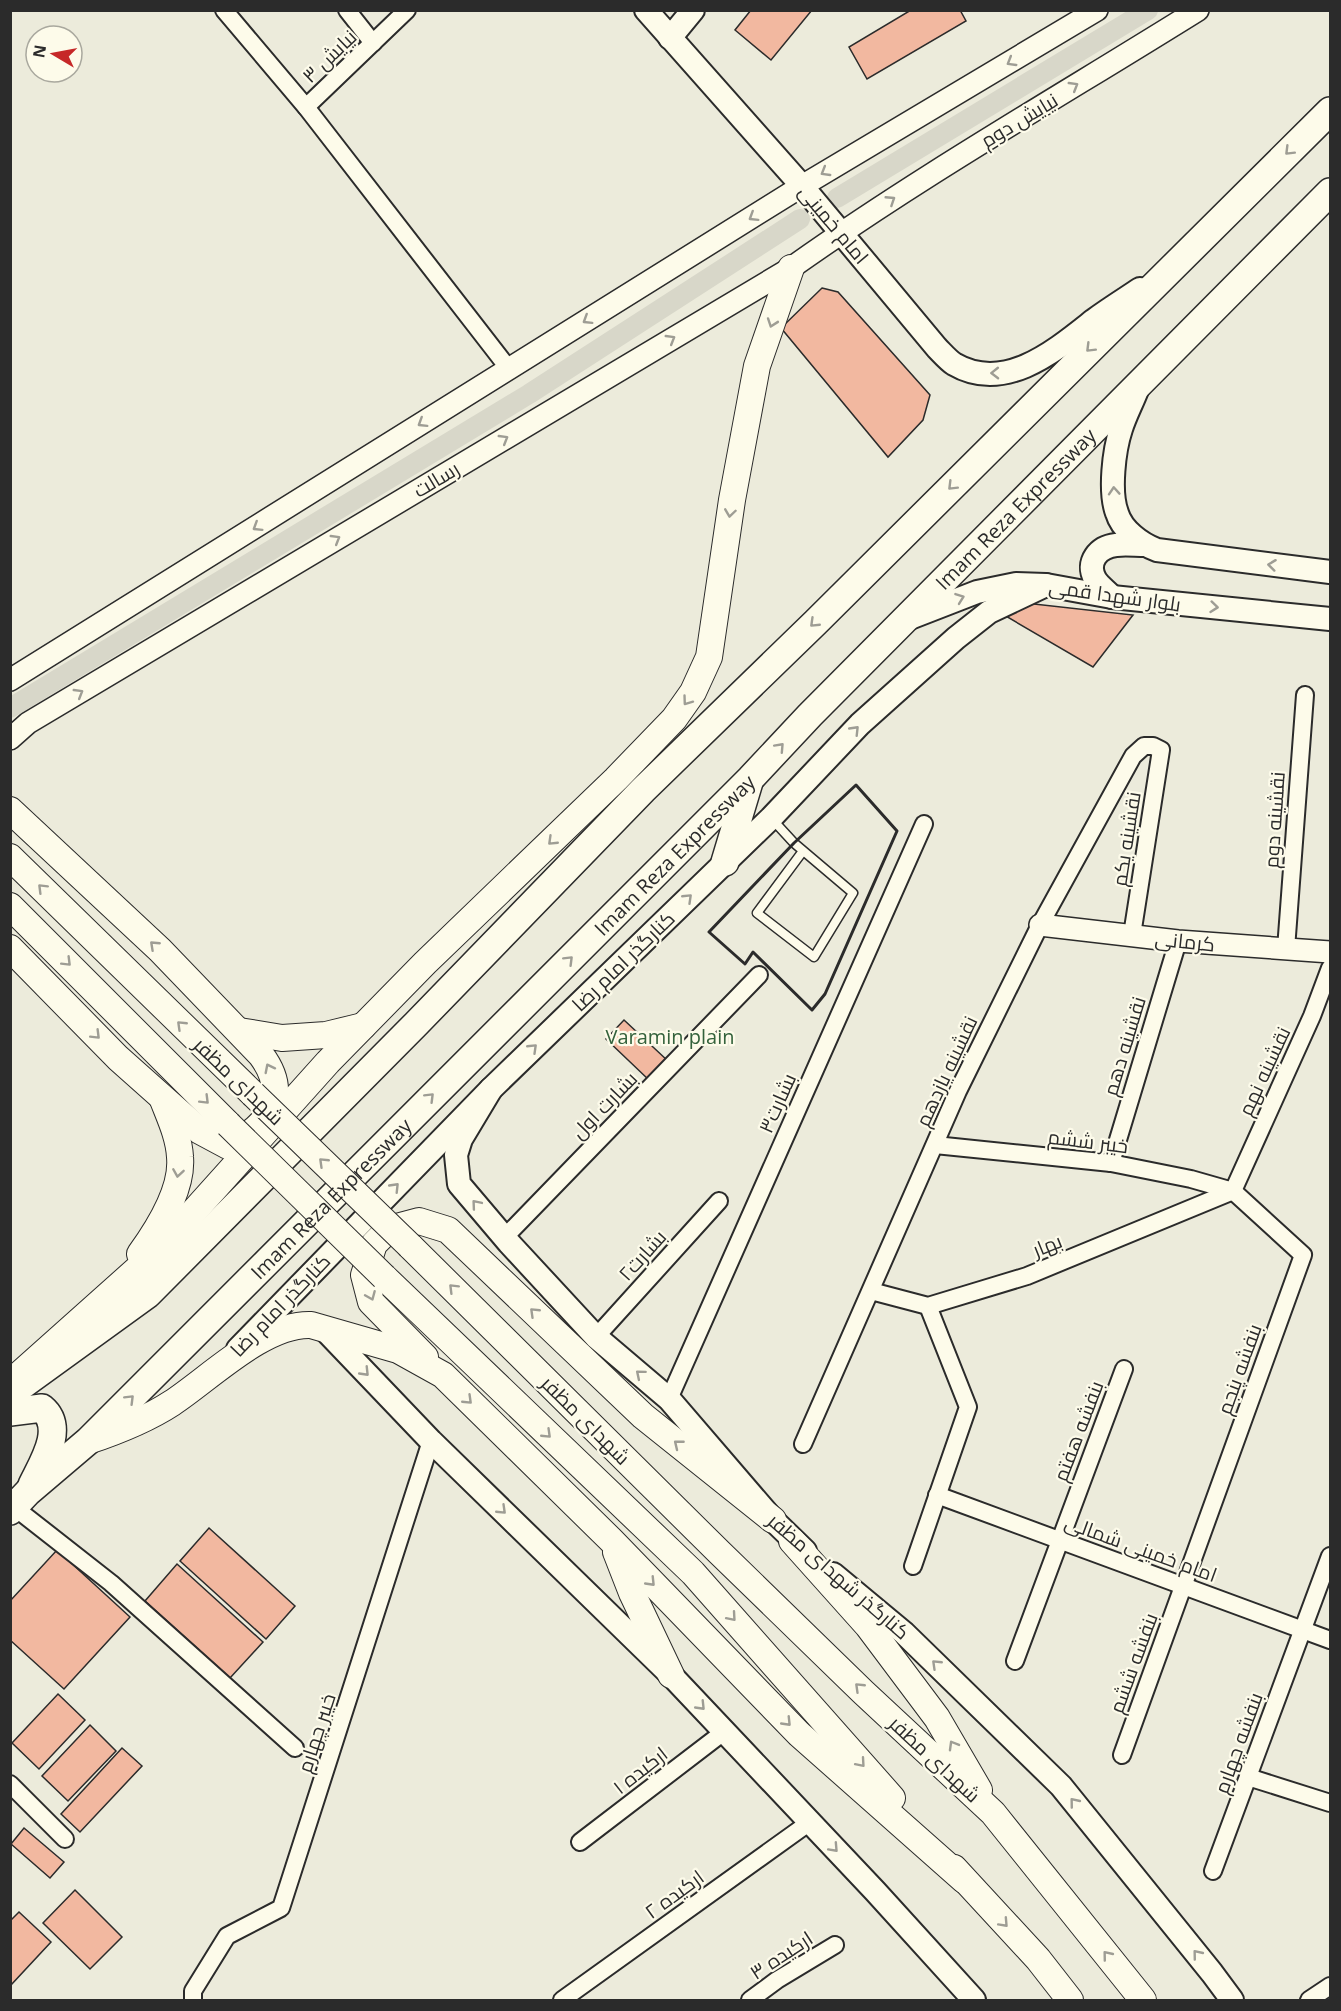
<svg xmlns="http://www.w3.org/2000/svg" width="1341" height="2011" viewBox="0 0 1341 2011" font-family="'Open Sans',Cairo,sans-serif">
	<rect width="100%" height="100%" fill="#fdfbea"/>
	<!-- green -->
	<path fill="#ecebdb" stroke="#74746e" stroke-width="1.5" fill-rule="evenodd" d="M11 11H1330V2000H11ZM36 36H72V72H36Z"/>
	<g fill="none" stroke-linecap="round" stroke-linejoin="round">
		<!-- canal -->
		<g stroke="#d8d7c9" stroke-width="20">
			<polyline points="837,198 1148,10"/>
			<polyline points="10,708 529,394 800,219"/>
		</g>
	</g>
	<!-- building -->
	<g fill="#f2b8a0" stroke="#2b2b2b" stroke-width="1.5">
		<polygon points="751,10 812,10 771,60 735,30"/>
		<polygon points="911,10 960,10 966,21 867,79 849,47"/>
		<polygon points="822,288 838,292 930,395 923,420 888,457 781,328"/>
		<polygon points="1025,603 1133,615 1093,667 1004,615"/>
		<polygon points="624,1020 668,1061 650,1081 606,1039"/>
		<polygon points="209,1528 295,1606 266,1639 180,1561"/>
		<polygon points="57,1550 130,1617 64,1689 10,1640 10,1601"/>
		<polygon points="177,1564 263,1642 230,1678 145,1601"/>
		<polygon points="58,1694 85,1720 39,1769 12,1743"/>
		<polygon points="90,1725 116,1751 68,1801 42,1776"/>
		<polygon points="122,1748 142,1766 80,1832 61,1814"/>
		<polygon points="24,1828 64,1862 50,1878 11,1844"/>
		<polygon points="75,1890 122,1937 90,1969 43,1923"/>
		<polygon points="19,1912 51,1942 10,1986 10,1921"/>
	</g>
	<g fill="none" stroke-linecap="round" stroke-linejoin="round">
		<!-- service casing -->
		<g stroke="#2b2b2b" stroke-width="11">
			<polyline id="service" points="771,818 794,843 853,893 814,957 757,913 803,851"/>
		</g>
		<!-- minor casing -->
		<g stroke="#2b2b2b" stroke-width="20">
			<g id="minor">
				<polyline points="224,10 306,107 509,369"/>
				<polyline points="347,10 373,43"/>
				<polyline points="306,107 407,10"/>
				<polyline points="1286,949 1305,695"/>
				<polyline points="935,1145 1111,1163 1191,1179 1233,1191 1303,1255 1122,1755"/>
				<polyline points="1111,1163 1178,941"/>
				<polyline points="1233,1191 1312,1016 1330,968"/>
				<polyline points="504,1238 759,975"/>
				<polyline points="871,1291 928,1306 1027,1276 1233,1191"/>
				<polyline points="596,1337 719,1201"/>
				<polyline points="669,1399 924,824"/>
				<polyline points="803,1444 958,1091 1040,925 1133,756 1144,746 1153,746 1161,750 1132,935"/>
				<polyline points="937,1495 1330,1640"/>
				<polyline points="14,1507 111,1583 295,1748"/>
				<polyline points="913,1566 968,1407 928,1306"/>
				<polyline points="1015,1661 1124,1369"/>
				<polyline points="1248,1777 1330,1803"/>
				<polyline points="10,1784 65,1839"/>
				<polyline points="580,1842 725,1731"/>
				<polyline points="1213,1871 1330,1556"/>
				<polyline points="193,2000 193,1991 227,1936 281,1908 431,1441"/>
				<polyline points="562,2000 810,1822"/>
				<polyline points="750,2000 777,1980 835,1945"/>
				<polyline points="1309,2000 1330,1986"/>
			</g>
		</g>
		<!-- tertiary casing -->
		<g stroke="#2b2b2b" stroke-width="24">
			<g id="tertiary">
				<polyline points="10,680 802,186 1097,10"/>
				<path d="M10 739 28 723 791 268C922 175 1062 95 1198 10"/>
				<polyline points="1040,925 1178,941 1330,952"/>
			</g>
		</g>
		<!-- secondary casing -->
		<g stroke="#2b2b2b" stroke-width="26">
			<g id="secondary">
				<path d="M646 10 802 186 937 348C942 353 948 360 954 364 1005 394 1056 350 1094 320 1109 309 1125 299 1140 289"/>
				<polyline points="670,38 693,10"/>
				<path d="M1137 390C1132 403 1125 416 1121 429 1114 450 1109 492 1117 513 1122 530 1141 544 1157 550L1330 572"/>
				<path d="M1112 597C1107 591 1099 586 1095 579 1086 562 1098 547 1116 545 1125 544 1135 545 1145 545"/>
				<polyline points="910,618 977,592 1016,584 1046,585 1112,597 1330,619"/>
				<polyline points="491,1089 461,1139 456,1155 459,1184 509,1243 596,1337 669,1399 773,1520 805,1551"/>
				<polyline points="324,1329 431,1441 671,1675 875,1891 974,2000"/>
				<polyline points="238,1349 491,1089 771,818 860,724 956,638 989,612 1046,585"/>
				<polyline points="833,1574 904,1633 1061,1786 1212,1973 1232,2000"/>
			</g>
		</g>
		<!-- primary casing -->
		<g stroke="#2b2b2b" stroke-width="28">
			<g id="primary">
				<path d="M10 810 160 950 261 1055C291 1095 269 1127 228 1146L200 1131 118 1058 10 948"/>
				<polyline points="10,857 253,1094"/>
				<polyline points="10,906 228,1124"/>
				<polyline points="239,1031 282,1038 326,1035 363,1026"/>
				<polyline points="410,1246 718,1551 863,1692 993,1813 1143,2000"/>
				<path d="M140 1254C158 1229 183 1189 180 1157 179 1137 170 1118 163 1100"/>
				<polyline points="384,1277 693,1573 892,1798"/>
				<polyline points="425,1357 371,1302 364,1275 374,1244 389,1229 419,1221 448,1230 643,1416 773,1520"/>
				<polyline points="11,1382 161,1248 328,1062 425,963 616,779 674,719 693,692 709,657 732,500 757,366 791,268"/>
				<path d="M88 1441C118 1431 146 1420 172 1403 209 1379 264 1323 311 1325L398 1350 443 1375 612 1541 799 1734 964 1880"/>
				<polyline points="792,1541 868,1626 937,1718 979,1790"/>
				<polyline points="616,1552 632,1593 671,1675"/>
				<polyline points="954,1868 1038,1959 1070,2000"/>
			</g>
		</g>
		<!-- trunk casing -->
		<g stroke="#2b2b2b" stroke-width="30">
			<g id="trunk">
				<polyline points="725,862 749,782"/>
				<polyline points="10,1394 148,1294 416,1024 643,790 816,622 1330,111"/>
				<path d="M10 1412 42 1408C66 1428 42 1464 32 1485"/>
				<path id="s1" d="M10 1511 28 1492 88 1441 750 779 810 715 1330 192"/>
			</g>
		</g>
		<!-- service -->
		<use href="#service" stroke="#fdfbea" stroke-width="8"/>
		<!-- minor -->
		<use href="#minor" stroke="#fdfbea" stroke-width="16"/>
		<!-- tertiary -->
		<use href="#tertiary" stroke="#fdfbea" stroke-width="21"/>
		<!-- secondary -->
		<use href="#secondary" stroke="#fdfbea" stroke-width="22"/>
		<!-- primary -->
		<use href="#primary" stroke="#fdfbea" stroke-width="26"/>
		<!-- trunk -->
		<use href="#trunk" stroke="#fdfbea" stroke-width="27"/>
		<!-- primary-bridge casing -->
		<g stroke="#2b2b2b" stroke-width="28" stroke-linecap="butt">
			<g id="primary-bridge">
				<polyline points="253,1094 410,1246"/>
				<polyline points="228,1124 384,1277"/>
			</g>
		</g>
		<!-- primary-bridge -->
		<use href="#primary-bridge" stroke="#fdfbea" stroke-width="26"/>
		<!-- wall -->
		<polygon stroke="#2b2b2b" stroke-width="3" points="856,785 897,831 825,994 812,1010 753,952 745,964 709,932 794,843"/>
	</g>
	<!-- one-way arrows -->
	<defs><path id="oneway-chevron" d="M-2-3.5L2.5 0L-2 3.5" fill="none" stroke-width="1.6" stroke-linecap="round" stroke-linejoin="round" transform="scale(1.5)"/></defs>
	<g stroke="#9e9d94">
		<use href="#oneway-chevron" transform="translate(1011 62) rotate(149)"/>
		<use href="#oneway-chevron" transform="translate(1074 86) rotate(-31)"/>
		<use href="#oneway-chevron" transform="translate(1289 151) rotate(135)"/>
		<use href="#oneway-chevron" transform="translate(825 172) rotate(149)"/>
		<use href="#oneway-chevron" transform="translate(891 200) rotate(-33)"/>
		<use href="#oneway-chevron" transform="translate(753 217) rotate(148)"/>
		<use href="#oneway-chevron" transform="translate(587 320) rotate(148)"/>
		<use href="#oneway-chevron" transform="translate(772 323) rotate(109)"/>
		<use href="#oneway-chevron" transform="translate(671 339) rotate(-31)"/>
		<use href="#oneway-chevron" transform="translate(1090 348) rotate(135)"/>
		<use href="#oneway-chevron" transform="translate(995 373) rotate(179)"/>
		<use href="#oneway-chevron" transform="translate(422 423) rotate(148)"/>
		<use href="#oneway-chevron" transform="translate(504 439) rotate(-31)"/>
		<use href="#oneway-chevron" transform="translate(952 486) rotate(135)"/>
		<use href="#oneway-chevron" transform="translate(1114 491) rotate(-94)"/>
		<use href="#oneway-chevron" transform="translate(730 513) rotate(98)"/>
		<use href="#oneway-chevron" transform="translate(257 527) rotate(148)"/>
		<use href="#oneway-chevron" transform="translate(336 539) rotate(-31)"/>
		<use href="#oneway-chevron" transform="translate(1272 565) rotate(-173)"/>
		<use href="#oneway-chevron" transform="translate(960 598) rotate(-20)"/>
		<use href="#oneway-chevron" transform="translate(1214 607) rotate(6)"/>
		<use href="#oneway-chevron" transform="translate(814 623) rotate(136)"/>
		<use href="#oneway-chevron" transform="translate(79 693) rotate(-31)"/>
		<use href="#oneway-chevron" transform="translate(687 701) rotate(126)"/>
		<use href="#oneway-chevron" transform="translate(855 730) rotate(-46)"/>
		<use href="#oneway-chevron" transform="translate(780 747) rotate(-47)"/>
		<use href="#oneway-chevron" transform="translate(552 841) rotate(136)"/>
		<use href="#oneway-chevron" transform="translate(42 888) rotate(-135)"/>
		<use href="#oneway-chevron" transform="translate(688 898) rotate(-44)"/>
		<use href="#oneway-chevron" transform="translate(154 945) rotate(-137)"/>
		<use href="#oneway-chevron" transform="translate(569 960) rotate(-45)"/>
		<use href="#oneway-chevron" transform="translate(67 962) rotate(45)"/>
		<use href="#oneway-chevron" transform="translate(181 1025) rotate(-136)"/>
		<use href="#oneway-chevron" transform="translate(96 1035) rotate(45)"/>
		<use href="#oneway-chevron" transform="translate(533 1048) rotate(-44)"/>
		<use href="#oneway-chevron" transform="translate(269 1068) rotate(-117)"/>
		<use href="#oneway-chevron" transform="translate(430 1097) rotate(-45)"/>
		<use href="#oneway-chevron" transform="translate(205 1100) rotate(45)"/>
		<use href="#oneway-chevron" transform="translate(323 1162) rotate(-136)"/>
		<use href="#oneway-chevron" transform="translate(178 1173) rotate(99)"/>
		<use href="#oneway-chevron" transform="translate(395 1187) rotate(-46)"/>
		<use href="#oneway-chevron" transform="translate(476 1204) rotate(-130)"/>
		<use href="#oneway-chevron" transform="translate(453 1288) rotate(-135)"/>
		<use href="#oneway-chevron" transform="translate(371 1296) rotate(67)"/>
		<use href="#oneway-chevron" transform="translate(534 1312) rotate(-136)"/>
		<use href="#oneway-chevron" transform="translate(365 1372) rotate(46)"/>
		<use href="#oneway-chevron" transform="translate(640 1374) rotate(-140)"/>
		<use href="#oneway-chevron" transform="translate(130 1399) rotate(-45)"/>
		<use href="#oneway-chevron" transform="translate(468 1400) rotate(44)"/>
		<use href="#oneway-chevron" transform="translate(547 1434) rotate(44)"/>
		<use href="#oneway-chevron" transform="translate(678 1444) rotate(-141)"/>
		<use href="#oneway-chevron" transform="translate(502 1510) rotate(44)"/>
		<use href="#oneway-chevron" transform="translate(651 1582) rotate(46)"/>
		<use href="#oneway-chevron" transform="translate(732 1617) rotate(49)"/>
		<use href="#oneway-chevron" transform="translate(936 1664) rotate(-136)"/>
		<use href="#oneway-chevron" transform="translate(859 1687) rotate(-136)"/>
		<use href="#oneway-chevron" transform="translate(701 1706) rotate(46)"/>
		<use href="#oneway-chevron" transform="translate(787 1722) rotate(46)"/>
		<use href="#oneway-chevron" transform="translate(953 1745) rotate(-120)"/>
		<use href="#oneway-chevron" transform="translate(861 1763) rotate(49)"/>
		<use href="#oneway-chevron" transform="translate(1074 1802) rotate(-129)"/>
		<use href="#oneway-chevron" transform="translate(834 1848) rotate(47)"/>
		<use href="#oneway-chevron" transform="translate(1004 1923) rotate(47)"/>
		<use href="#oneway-chevron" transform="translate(1197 1954) rotate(-129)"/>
		<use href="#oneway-chevron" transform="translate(1107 1955) rotate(-129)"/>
	</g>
	<g text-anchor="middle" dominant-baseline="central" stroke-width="4.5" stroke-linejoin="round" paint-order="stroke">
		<!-- street labels -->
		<g font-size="20" fill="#2b2b2b" stroke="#fdfbea">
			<text transform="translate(329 56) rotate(-44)">نیایش ۳</text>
			<text transform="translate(1019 120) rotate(-31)">نیایش دوم</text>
			<text transform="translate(834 224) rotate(50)">امام خمینی</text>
			<text transform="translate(436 479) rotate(-31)">رسالت</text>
			<text stroke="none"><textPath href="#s1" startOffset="1420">Imam Reza Expressway</textPath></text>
			<text transform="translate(1115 595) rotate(8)">بلوار شهدا قمی</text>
			<text transform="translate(1274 820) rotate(-86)">نقشینه دوم</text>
			<text transform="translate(1126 839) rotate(-81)">نقشینه یکم</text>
			<text stroke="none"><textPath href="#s1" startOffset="934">Imam Reza Expressway</textPath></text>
			<text transform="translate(1185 941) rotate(6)">کرمانی</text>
			<text transform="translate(623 961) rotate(-44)">کنارگذر امام رضا</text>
			<text transform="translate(1124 1046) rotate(-73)">نقشینه دهم</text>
			<text transform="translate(946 1071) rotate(-65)">نقشینه یازدهم</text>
			<text transform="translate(1264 1071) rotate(-65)">نقشینه نهم</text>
			<text transform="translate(239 1081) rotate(44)">شهدای مظفر</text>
			<text transform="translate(777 1103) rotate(-66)">بشارت۳</text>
			<text transform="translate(604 1105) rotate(-46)">بشارت اول</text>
			<text transform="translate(1088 1141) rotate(7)">خیبر ششم</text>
			<text stroke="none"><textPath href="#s1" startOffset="448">Imam Reza Expressway</textPath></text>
			<text transform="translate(1047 1245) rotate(-22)">بهار</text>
			<text transform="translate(642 1255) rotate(-48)">بشارت۲</text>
			<text transform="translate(280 1305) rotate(-46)">کنارگذر امام رضا</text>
			<text transform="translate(1239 1369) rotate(-70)">بنفشه پنجم</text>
			<text transform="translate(586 1420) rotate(45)">شهدای مظفر</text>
			<text transform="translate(1078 1431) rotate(-69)">بنفشه هفتم</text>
			<text transform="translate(1141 1548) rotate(20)">امام خمینی شمالی</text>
			<text transform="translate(839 1576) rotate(41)">کنارگذر شهدای مظفر</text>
			<text transform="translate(1133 1663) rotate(-70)">بنفشه ششم</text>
			<text transform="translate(316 1733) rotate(-72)">خیبر چهارم</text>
			<text transform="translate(1238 1743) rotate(-70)">بنفشه چهارم</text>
			<text transform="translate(935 1759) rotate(43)">شهدای مظفر</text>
			<text transform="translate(640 1770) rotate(-38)">ارکیده ۱</text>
			<text transform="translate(674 1894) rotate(-36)">ارکیده ۲</text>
			<text transform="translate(781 1955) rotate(-33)">ارکیده ۳</text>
		</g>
		<!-- park labels -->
		<g font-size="20" fill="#34623c" stroke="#fdfbea">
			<text x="670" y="1036">Varamin plain</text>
		</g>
	</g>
	<!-- border -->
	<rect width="1341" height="2011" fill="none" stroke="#2b2b2b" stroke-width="24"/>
	<!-- north arrow -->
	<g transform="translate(54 54) rotate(280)"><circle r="28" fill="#fdfbea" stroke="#a9a89e" stroke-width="1.5"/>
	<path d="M0-4.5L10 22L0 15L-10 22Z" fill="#c62828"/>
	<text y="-9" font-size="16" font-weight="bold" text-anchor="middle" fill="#2b2b2b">N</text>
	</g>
</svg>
